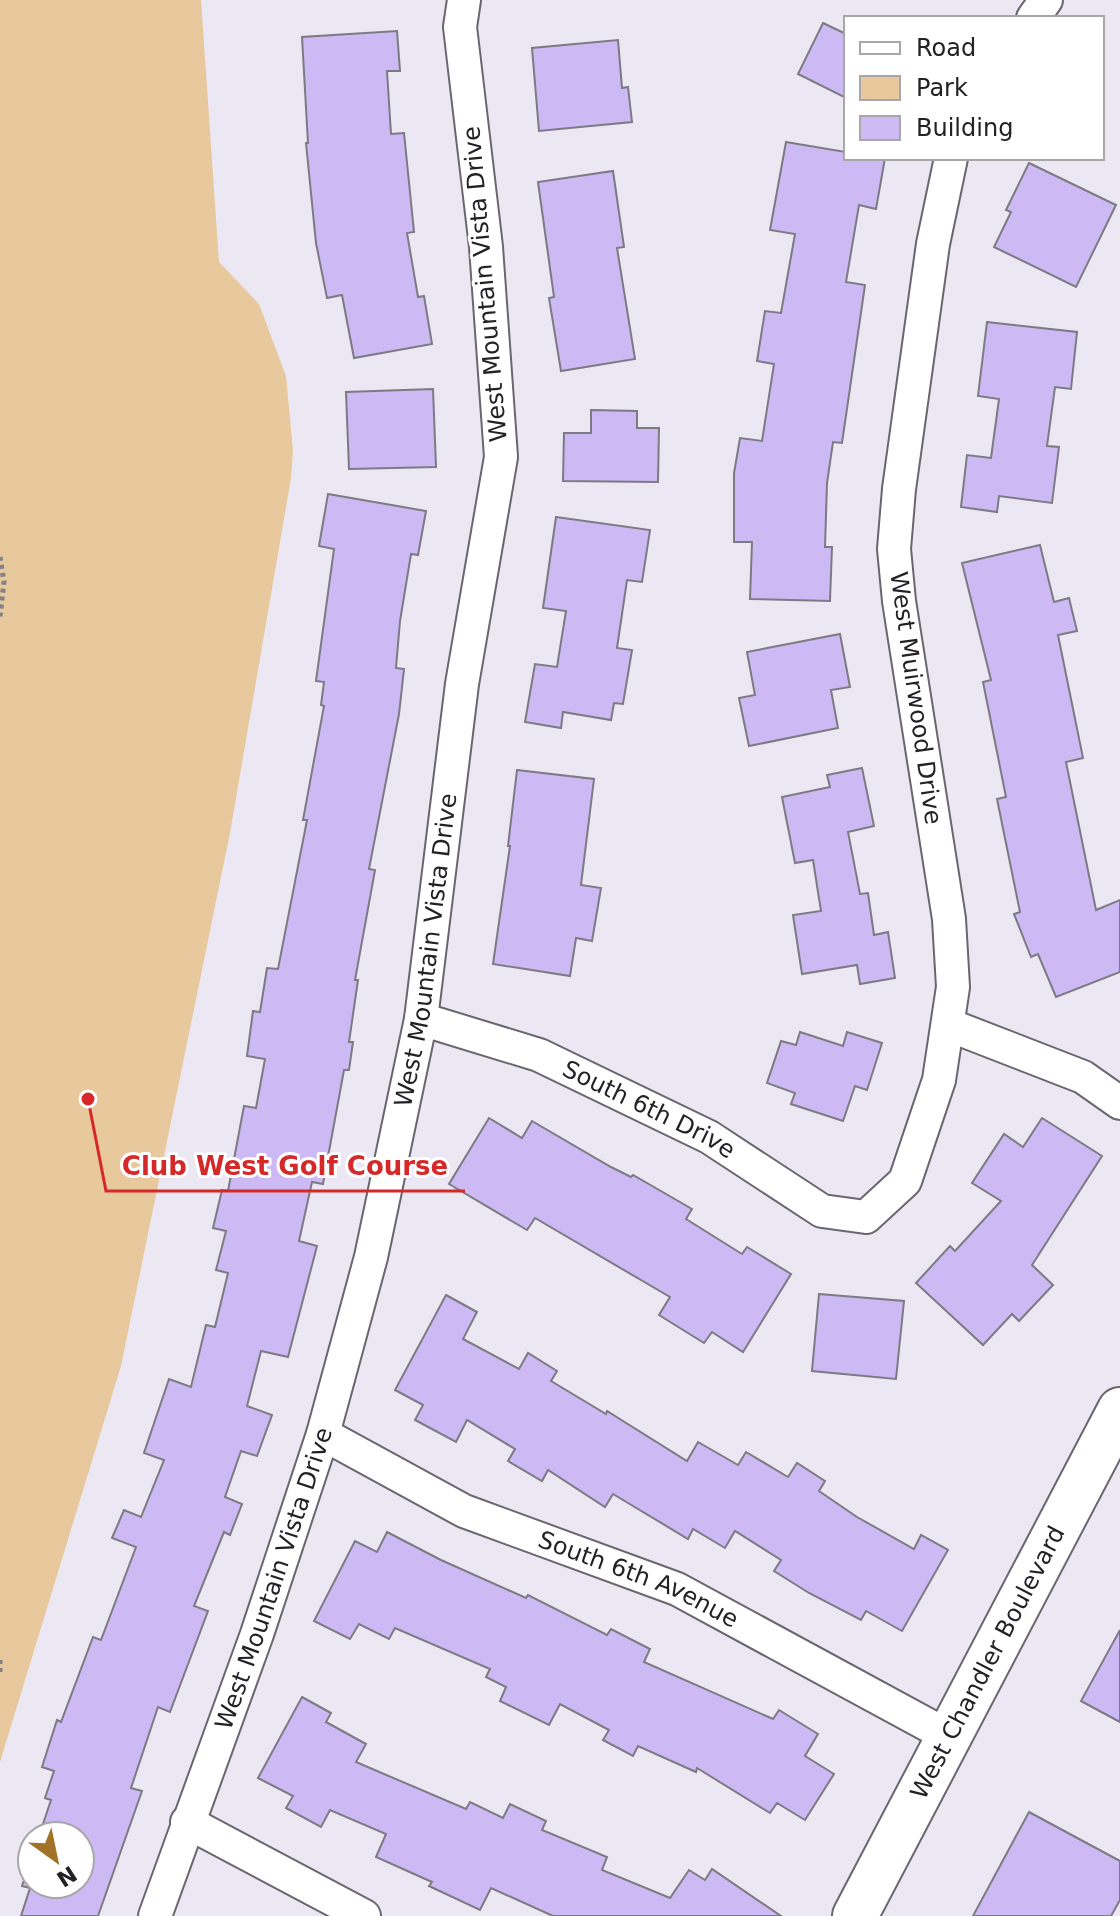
<svg xmlns="http://www.w3.org/2000/svg" width="1120" height="1916" viewBox="0 0 1120 1916" font-family="'DejaVu Sans',sans-serif">
	<rect width="100%" height="100%" fill="#ece8f3"/>
	<!-- green -->
	<polygon fill="#e8c89d" points="0,0 201,0 219,262 259,304 286,376 293,451 291,478 230,833 121,1366 0,1762"/>
	<!-- building -->
	<g fill="#cdbaf4" stroke="#7d7a84" stroke-width="2">
		<polygon points="823,23 846,34 846,98 798,74"/>
		<polygon points="397,31 400,71 387,71 391,134 404,133 414,232 407,233 418,297 424,296 432,344 354,358 342,295 327,298 316,243 306,143 308,143 302,37"/>
		<polygon points="618,40 622,88 628,87 632,122 539,131 532,48"/>
		<polygon points="786,142 846,152 846,158 885,158 876,209 859,205 846,282 865,285 842,443 833,442 827,483 825,547 832,547 830,601 750,599 752,542 734,542 734,473 740,438 762,441 774,364 757,361 765,311 781,313 795,234 770,230"/>
		<polygon points="1029,163 1116,205 1076,287 994,247 1011,212 1006,210"/>
		<polygon points="613,171 624,247 617,248 635,359 561,371 549,298 554,297 538,182"/>
		<polygon points="987,322 1077,332 1071,389 1055,387 1047,446 1059,447 1052,503 999,496 997,512 961,507 967,455 991,458 999,399 978,396"/>
		<polygon points="433,389 436,467 349,469 346,392"/>
		<polygon points="591,410 637,411 637,428 659,428 658,482 563,481 564,433 591,433"/>
		<polygon points="328,494 426,511 418,555 411,554 400,621 396,668 404,669 399,714 369,869 375,870 355,980 358,980 349,1042 353,1042 349,1070 344,1070 323,1184 312,1182 299,1241 317,1246 288,1357 261,1351 247,1406 272,1415 257,1456 241,1451 225,1497 242,1504 230,1535 224,1532 194,1606 208,1611 170,1712 158,1707 131,1788 142,1791 98,1916 21,1916 30,1888 22,1886 32,1857 32,1884 80,1884 80,1836 39,1836 51,1800 45,1798 54,1771 42,1767 57,1720 61,1722 93,1637 101,1640 136,1547 112,1538 124,1510 141,1517 164,1460 144,1453 169,1379 191,1387 206,1325 215,1327 228,1273 216,1270 226,1231 213,1228 222,1190 228,1191 244,1106 256,1108 265,1059 247,1056 253,1011 260,1012 267,968 278,969 307,820 303,820 324,706 321,705 324,682 316,681 334,549 319,546"/>
		<polygon points="556,517 650,530 642,582 627,580 617,648 632,650 623,704 614,703 611,720 563,712 561,728 525,722 535,664 557,667 566,611 543,608"/>
		<polygon points="1040,545 1054,602 1069,598 1077,631 1058,635 1083,758 1066,762 1096,910 1120,900 1120,972 1056,997 1038,954 1031,957 1014,914 1020,912 997,799 1006,797 983,682 991,680 962,563"/>
		<polygon points="840,634 850,687 831,690 838,728 749,746 739,698 755,695 747,652"/>
		<polygon points="862,768 874,826 848,832 860,894 868,893 874,935 888,932 895,978 860,984 857,965 802,974 793,915 821,911 813,860 795,863 782,797 830,787 827,775"/>
		<polygon points="517,770 594,779 581,885 601,888 592,941 576,938 570,976 493,964 510,846 508,846"/>
		<polygon points="800,1032 843,1046 847,1032 882,1043 867,1090 855,1086 843,1121 791,1104 795,1093 767,1083 781,1041 796,1045"/>
		<polygon points="489,1118 522,1138 532,1121 611,1167 631,1177 633,1175 692,1209 686,1219 742,1254 747,1247 791,1274 743,1352 712,1332 704,1343 659,1315 670,1297 535,1218 527,1230 449,1184"/>
		<polygon points="1042,1118 1102,1156 1032,1265 1053,1285 1019,1321 1012,1314 983,1345 916,1283 950,1246 955,1251 1001,1201 972,1183 1004,1134 1023,1147"/>
		<polygon points="819,1294 904,1301 896,1379 812,1371"/>
		<polygon points="446,1295 477,1312 463,1339 519,1369 528,1353 557,1371 551,1381 606,1414 607,1411 687,1461 698,1442 738,1465 746,1452 788,1477 797,1463 825,1481 819,1491 857,1517 914,1549 921,1535 948,1550 902,1631 866,1611 861,1620 809,1593 774,1571 781,1560 735,1531 725,1548 693,1529 688,1539 613,1494 605,1507 548,1470 542,1481 508,1461 515,1449 467,1420 456,1442 415,1420 423,1405 395,1390"/>
		<polygon points="387,1532 441,1560 526,1598 528,1595 607,1635 611,1629 650,1649 644,1662 773,1719 779,1710 818,1734 805,1756 834,1774 805,1820 777,1803 770,1813 697,1768 696,1772 638,1746 633,1756 603,1740 609,1730 560,1704 549,1725 500,1701 506,1687 486,1677 490,1669 395,1628 389,1639 359,1624 350,1639 314,1621 355,1541 377,1552"/>
		<polygon points="1120,1630 1120,1722 1081,1701"/>
		<polygon points="302,1697 331,1713 326,1722 366,1744 356,1762 466,1809 470,1802 503,1818 510,1804 546,1821 542,1830 607,1857 602,1870 670,1898 689,1870 705,1880 712,1869 781,1916 553,1916 491,1888 480,1910 429,1886 432,1882 376,1857 386,1834 330,1810 321,1827 286,1808 293,1796 258,1778"/>
		<polygon points="1029,1812 1120,1861 1120,1900 1111,1916 973,1916"/>
	</g>
	<g fill="none" stroke-linecap="round" stroke-linejoin="round">
		<!-- street casing -->
		<g stroke="#69666f" stroke-width="36">
			<g id="street">
				<polyline points="1033,18 1046,0"/>
				<path id="s1" d="M421 1019 539 1055 709 1137 822 1211 866 1217 905 1181 939 1080 953 987 949 919 899 601 894 549 899 489 933 244 951 158"/>
				<polyline points="949,1025 1083,1077 1120,1103"/>
				<path id="s2" d="M323 1434 464 1511 677 1589 950 1737"/>
				<polyline points="187,1822 364,1916"/>
				<path id="s3" d="M155 1916 257 1634 323 1434 371 1257 421 1019 462 684 501 457 486 247 460 27 464 0"/>
			</g>
		</g>
		<!-- secondary casing -->
		<g stroke="#69666f" stroke-width="48">
			<g id="secondary">
				<path id="s4" d="M855 1916 1120 1410"/>
			</g>
		</g>
		<!-- path -->
		<g stroke="#848188" stroke-width="5" stroke-dasharray="4 4" stroke-linecap="butt">
			<polyline points="0,557 4,582 0,617"/>
			<polyline points="0,1660 0,1672"/>
		</g>
		<!-- street -->
		<use href="#street" stroke="#fff" stroke-width="32"/>
		<!-- secondary -->
		<use href="#secondary" stroke="#fff" stroke-width="44"/>
	</g>
	<g text-anchor="middle" dominant-baseline="central" stroke-width="6" stroke-linejoin="round" paint-order="stroke">
		<!-- street labels -->
		<g font-size="24" fill="#232125" stroke="#fff">
			<text transform="translate(485 284) rotate(-95)">West Mountain Vista Drive</text>
			<text transform="translate(916 698) rotate(82)">West Muirwood Drive</text>
			<text stroke="none"><textPath href="#s3" startOffset="1006">West Mountain Vista Drive</textPath></text>
			<text stroke="none"><textPath href="#s1" startOffset="246">South 6th Drive</textPath></text>
			<text stroke="none"><textPath href="#s3" startOffset="358">West Mountain Vista Drive</textPath></text>
			<text stroke="none"><textPath href="#s2" startOffset="348">South 6th Avenue</textPath></text>
			<text stroke="none"><textPath href="#s4" startOffset="286">West Chandler Boulevard</textPath></text>
		</g>
	</g>
	<!-- callouts -->
	<path fill="none" stroke="#d62828" stroke-width="3" d="M88 1099L106 1191H465"/>
	<circle fill="#d62828" stroke="#fff" stroke-width="3" cx="88" cy="1099" r="8"/>
	<g font-size="26" text-anchor="middle" font-weight="bold" fill="#d62828" stroke="#fff" stroke-width="6" stroke-linejoin="round" paint-order="stroke">
		<text x="285" y="1175">Club West Golf Course</text>
	</g>
	<!-- legend -->
	<rect x="844" y="16" width="260" height="144" fill="#ffffff" stroke="#a7a6a8" stroke-width="2"/>
	<rect x="860" y="42" width="40" height="12" fill="#ffffff" stroke="#a7a6a8" stroke-width="2"/>
	<text x="916" y="56" font-size="24" fill="#232125">Road</text>
	<rect x="860" y="76" width="40" height="24" fill="#e8c89d" stroke="#a7a6a8" stroke-width="2"/>
	<text x="916" y="96" font-size="24" fill="#232125">Park</text>
	<rect x="860" y="116" width="40" height="24" fill="#cdbaf4" stroke="#a7a6a8" stroke-width="2"/>
	<text x="916" y="136" font-size="24" fill="#232125">Building</text>
	<!-- north arrow -->
	<g transform="translate(56 1860) rotate(147)"><circle r="38" fill="#ffffff" stroke="#a7a6a8" stroke-width="2"/>
	<path d="M0-6L14 30L0 20L-14 30Z" fill="#a27226"/>
	<text y="-12" font-size="22" font-weight="bold" text-anchor="middle" fill="#232125">N</text>
	</g>
</svg>
